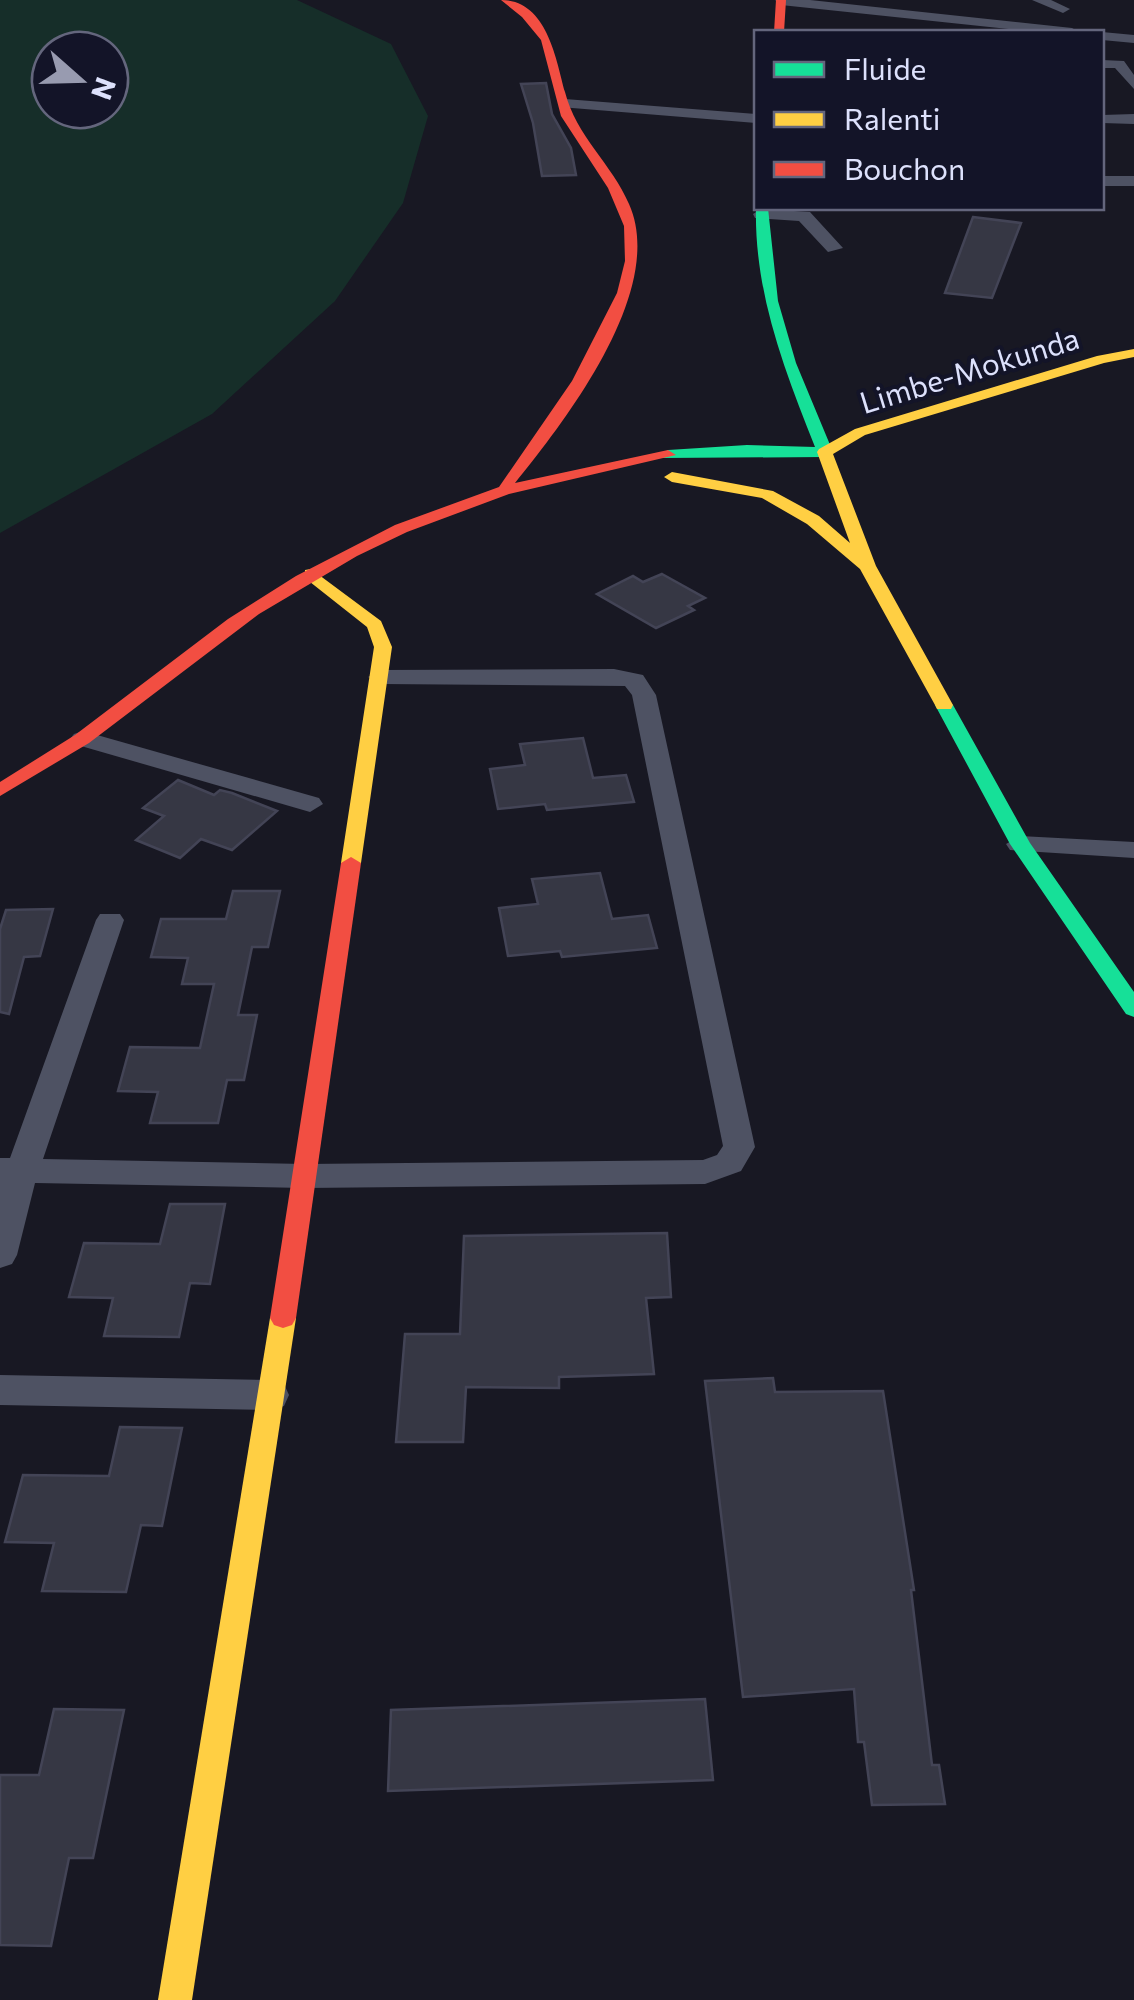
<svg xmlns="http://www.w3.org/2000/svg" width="1134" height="2000" viewBox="0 0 1134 2000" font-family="Commissioner,sans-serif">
	<rect width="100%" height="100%" fill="#181823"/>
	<!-- green -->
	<path fill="#162e29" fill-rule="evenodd" d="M0 0H297L391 44 428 116 403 203 335 301 212 414 0 533ZM50 50H110V110H50Z"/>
	<!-- building -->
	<g fill="#363744" stroke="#434456" stroke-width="2.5">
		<polygon points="546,83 552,114 571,148 576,175 542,176 533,123 521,84"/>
		<polygon points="973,217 1021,223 992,298 945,293"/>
		<polygon points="662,574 705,598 688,606 694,610 656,628 597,594 633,576 643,582"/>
		<polygon points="583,738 593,778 626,775 634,802 547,810 545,804 498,809 490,769 525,765 520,744"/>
		<polygon points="178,780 214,795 220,790 232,793 277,811 232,850 201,839 180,858 136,840 164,816 143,808"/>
		<polygon points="600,873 612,919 648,915 657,948 562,957 560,951 508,956 499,908 538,904 532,879"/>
		<polygon points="233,891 280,891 268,947 252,947 238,1015 257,1015 244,1080 227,1080 218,1123 150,1123 158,1092 118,1091 130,1047 200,1048 214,984 182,984 188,958 151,957 161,919 226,919"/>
		<polygon points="53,909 40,956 24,957 9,1014 0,1012 0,929 6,910"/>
		<polygon points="170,1204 225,1204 210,1284 190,1283 179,1337 104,1336 113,1298 69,1297 84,1243 160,1244"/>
		<polygon points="667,1233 671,1297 646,1298 654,1374 559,1377 559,1388 466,1387 463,1442 396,1442 405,1334 460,1334 464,1236"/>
		<polygon points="773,1378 775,1392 883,1391 914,1590 911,1590 932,1765 939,1765 945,1804 872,1805 864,1742 858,1742 854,1689 743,1697 705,1381"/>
		<polygon points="120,1427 182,1428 162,1526 141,1525 126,1592 42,1591 54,1543 5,1542 23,1475 109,1476"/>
		<polygon points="705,1699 713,1780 388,1791 391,1710"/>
		<polygon points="54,1709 124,1710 93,1858 69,1858 51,1946 0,1945 0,1775 39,1775"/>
	</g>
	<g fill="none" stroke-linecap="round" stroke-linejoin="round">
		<!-- street -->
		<g fill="#4e5263" fill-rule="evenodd">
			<polygon points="775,0 810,0 1072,28 1079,32 1038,32 781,5"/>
			<polygon points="1032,0 1051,0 1070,9 1063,13"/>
			<polygon points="1099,32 1102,32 1134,35 1134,43 1102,40"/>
			<polygon points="1102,60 1124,61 1134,75 1134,89 1115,68 1102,68"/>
			<polygon points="565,99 756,114 756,123 560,107 560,101"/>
			<polygon points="1134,114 1134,124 1102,123 1102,115"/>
			<rect x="1102" y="176" width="32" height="10"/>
			<polygon points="761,209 810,212 843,248 828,252 799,221 755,218 753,214"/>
			<polygon points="614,669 643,675 656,695 755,1147 741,1171 705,1184 305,1188 35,1183 17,1255 12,1264 0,1268 0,1158 10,1158 96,920 100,914 120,914 124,920 43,1159 305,1164 703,1160 717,1155 723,1146 632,695 625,686 380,684 368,677 380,670"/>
			<polygon points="83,731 319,798 323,804 310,812 74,744 70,739 74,734"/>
			<polygon points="1020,836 1134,842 1134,858 1010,850 1006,844"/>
			<polygon points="0,1375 271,1380 284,1384 289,1395 284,1406 271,1410 0,1405"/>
		</g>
		<!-- fast -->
		<g fill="#16e098" fill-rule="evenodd">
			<path d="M756 207 768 208 778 301 796 363 833 452 825 457 662 458 660 455 668 450 747 445 815 447C784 369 754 292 756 207Z"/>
			<polygon points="944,699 953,705 1030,843 1134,992 1134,1017 1126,1014 1010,844 935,705"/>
		</g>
		<!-- slow -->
		<g fill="#ffcf43" fill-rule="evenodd">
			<polygon points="1134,349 1134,357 1104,363 865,435 833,454 876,566 953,705 951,709 937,709 935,705 860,569 807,524 762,498 672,482 664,477 672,472 773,491 819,516 850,543 817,452 819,449 855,429 1097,356"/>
			<polygon points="311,569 381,621 392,647 361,863 351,869 341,863 374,647 367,627 305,578 305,570"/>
			<polygon points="283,1308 292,1311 296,1318 192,2000 158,2000 270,1318 274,1311"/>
		</g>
		<!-- jam -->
		<g fill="#f24e42" fill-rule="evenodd">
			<path d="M501 0C547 0 556 59 565 92 576 136 612 164 629 204 667 289 567 419 515 483L668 450 676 455 509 494 407 532 357 556 259 614 89 743 0 796V782L75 735 228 619 296 576 395 525 499 487 572 381 617 293 625 261 624 226 608 188 561 116 541 40 522 17Z"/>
			<polygon points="776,0 786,0 784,32 774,32"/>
			<polygon points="351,857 361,863 296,1318 292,1325 283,1328 274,1325 270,1318 341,863"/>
		</g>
	</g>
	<g text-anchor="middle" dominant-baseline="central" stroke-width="8" stroke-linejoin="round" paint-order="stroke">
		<!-- far-street labels -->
		<g font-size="30" fill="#dde1fc" stroke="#131428">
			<text transform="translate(969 369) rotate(-17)">Limbe-Mokunda</text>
		</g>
	</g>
	<!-- legend -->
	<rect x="754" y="30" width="350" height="180" fill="#131428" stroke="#64667d" stroke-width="2.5"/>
	<rect x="774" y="62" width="50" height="15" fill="#16e098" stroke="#64667d" stroke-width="2.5"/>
	<text x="844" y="80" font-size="30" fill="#dde1fc">Fluide</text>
	<rect x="774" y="112" width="50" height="15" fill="#ffcf43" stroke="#64667d" stroke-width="2.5"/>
	<text x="844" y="130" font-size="30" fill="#dde1fc">Ralenti</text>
	<rect x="774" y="162" width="50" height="15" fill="#f24e42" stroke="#64667d" stroke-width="2.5"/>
	<text x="844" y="180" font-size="30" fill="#dde1fc">Bouchon</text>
	<!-- north arrow -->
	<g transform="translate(80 80) rotate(110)"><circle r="48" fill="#131428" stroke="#64667d" stroke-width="2.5"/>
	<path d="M0-8L18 38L0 25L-18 38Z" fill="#989bb0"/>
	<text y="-15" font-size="28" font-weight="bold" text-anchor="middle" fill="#dde1fc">N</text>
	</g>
</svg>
